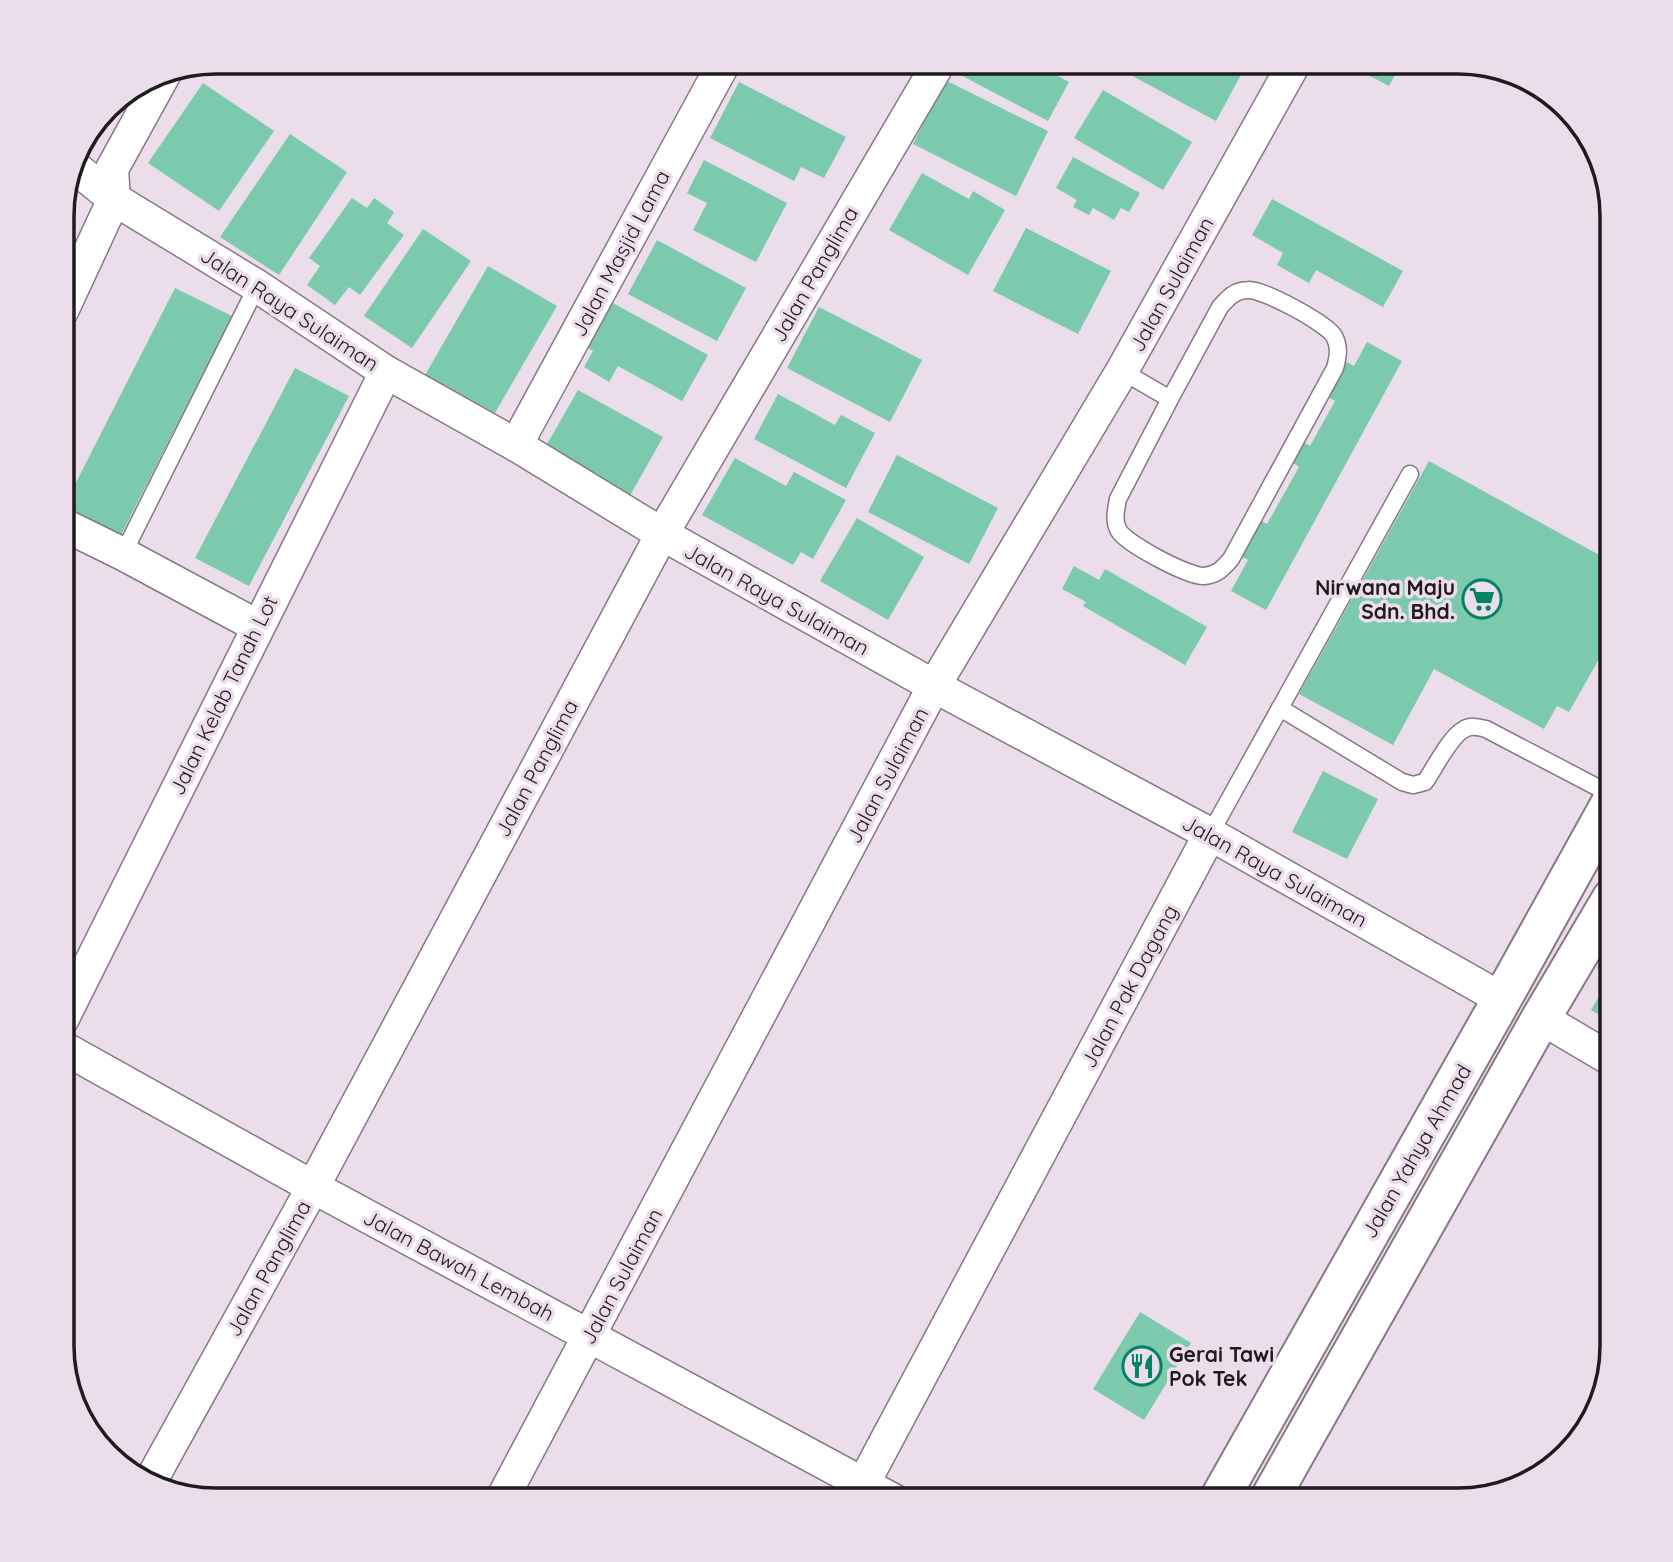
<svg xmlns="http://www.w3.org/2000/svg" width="1673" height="1562" viewBox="0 0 1673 1562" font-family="Quicksand,sans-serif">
	<rect width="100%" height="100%" fill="#ecddea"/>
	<!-- building -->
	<g fill="#7bcaae">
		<polygon points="955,61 1041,61 1038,65 1069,82 1048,121 951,70"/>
		<polygon points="1131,61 1248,62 1216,121 1125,72"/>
		<polygon points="1356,62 1402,62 1389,86 1353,67"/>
		<polygon points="945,80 1048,131 1016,196 913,144"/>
		<polygon points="739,82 846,137 824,178 801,167 794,181 710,138"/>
		<polygon points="203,83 274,131 219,211 148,163"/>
		<polygon points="1103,90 1192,142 1163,190 1074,138"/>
		<polygon points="290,134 347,172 279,275 220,237"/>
		<polygon points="1073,157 1140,193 1129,212 1121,208 1114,220 1093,208 1089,215 1073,207 1077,200 1056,188"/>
		<polygon points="704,160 787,203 756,262 693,230 707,203 687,193"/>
		<polygon points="922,173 969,199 973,191 1005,210 968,275 889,230"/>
		<polygon points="352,198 367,208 374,198 394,212 387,223 404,235 360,295 349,287 335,305 307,285 320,266 309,258"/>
		<polygon points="1272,199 1403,271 1383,307 1316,270 1309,283 1277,265 1283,253 1252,235"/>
		<polygon points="1026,228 1111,271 1078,334 993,291"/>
		<polygon points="423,229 471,261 412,348 364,316"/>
		<polygon points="657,240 746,288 717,341 628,294"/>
		<polygon points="488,266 557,306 495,413 425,375"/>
		<polygon points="175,288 232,316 121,535 64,506"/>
		<polygon points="611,302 708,355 682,401 618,366 609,382 584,367 593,351 586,347"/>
		<polygon points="819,307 922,360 890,422 787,368"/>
		<polygon points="1367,342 1402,361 1266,610 1231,591 1248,560 1241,556 1260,520 1267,524 1299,467 1292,462 1303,442 1310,446 1335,401 1328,397 1347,362 1354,366"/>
		<polygon points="295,368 349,396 249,586 195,558"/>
		<polygon points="578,390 663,437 627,501 542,453"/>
		<polygon points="778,394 835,425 841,415 875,433 846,488 754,439"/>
		<polygon points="897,455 998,508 969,564 868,512"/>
		<polygon points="735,458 786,486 794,472 846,500 813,559 801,552 793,565 702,515"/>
		<polygon points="1429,461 1612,562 1612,636 1569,712 1557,706 1544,729 1434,669 1393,745 1299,694"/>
		<polygon points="857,518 924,557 888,620 820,581"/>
		<polygon points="1074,566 1099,580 1105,569 1207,627 1185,665 1083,606 1086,602 1062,589"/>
		<polygon points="1323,771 1378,799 1347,859 1292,832"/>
		<polygon points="1609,946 1612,947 1612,1022 1591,1010 1611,976 1597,968"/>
		<polygon points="1140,1312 1191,1343 1144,1420 1093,1389"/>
	</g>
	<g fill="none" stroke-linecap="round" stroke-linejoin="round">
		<!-- service casing -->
		<g stroke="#867884" stroke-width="19">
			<g id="service">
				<path d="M1122 371 1170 399 1220 307C1228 298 1235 290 1248 290 1263 289 1326 323 1334 336 1340 347 1338 357 1335 368L1231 559C1223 568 1217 575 1204 576 1189 577 1127 544 1119 531 1113 521 1116 510 1118 499L1170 399"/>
				<polyline points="123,554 257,286"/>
				<path d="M1280 708 1402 782 1413 785 1425 782C1434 769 1450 737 1463 730 1470 725 1478 727 1486 729L1612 795"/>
				<polyline points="1210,834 1410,474"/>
			</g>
		</g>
		<!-- minor casing -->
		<g stroke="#867884" stroke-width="35">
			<g id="minor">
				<polyline points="72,165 114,199 257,286 386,372 516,445 662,534 934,686 1210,834 1502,999"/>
				<polyline points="62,311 114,199 112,169 166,71"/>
				<polyline points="516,445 725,61"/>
				<polyline points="62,524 123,554 257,626"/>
				<polyline points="1541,1018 1612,1060"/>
				<polyline points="62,1020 386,372"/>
				<polyline points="62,1047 313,1187 895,1501"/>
				<polyline points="149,1484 313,1187 662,534 940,61"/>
				<polyline points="501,1501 934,686 1122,371 1295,62"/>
				<polyline points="854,1501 1210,834"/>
			</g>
		</g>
		<!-- primary casing -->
		<g stroke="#867884" stroke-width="42">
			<g id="primary">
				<polyline points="1269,1500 1541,1018 1612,898"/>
				<polyline points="1218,1501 1502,999 1612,801"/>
			</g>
		</g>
		<!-- service -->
		<use href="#service" stroke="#fff" stroke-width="16"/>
		<!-- minor -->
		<use href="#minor" stroke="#fff" stroke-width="32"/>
		<!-- primary -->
		<use href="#primary" stroke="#fff" stroke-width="38"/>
	</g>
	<!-- icons -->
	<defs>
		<g id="supermarket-ring" transform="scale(2.0125)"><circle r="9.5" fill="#ecddea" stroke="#038365" stroke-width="1.5"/><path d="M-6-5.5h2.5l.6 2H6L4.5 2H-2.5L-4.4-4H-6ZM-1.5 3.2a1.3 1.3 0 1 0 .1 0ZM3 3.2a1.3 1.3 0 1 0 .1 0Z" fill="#038365"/></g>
		<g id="restaurant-ring" transform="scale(2.0125)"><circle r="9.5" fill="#ecddea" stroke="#038365" stroke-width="1.5"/><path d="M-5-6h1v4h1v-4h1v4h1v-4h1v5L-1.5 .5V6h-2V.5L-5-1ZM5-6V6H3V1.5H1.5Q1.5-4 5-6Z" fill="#038365"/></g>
	</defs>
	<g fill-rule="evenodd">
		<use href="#supermarket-ring" x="1482" y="599"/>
		<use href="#restaurant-ring" x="1142" y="1366"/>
	</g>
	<g text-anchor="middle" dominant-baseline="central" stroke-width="7" stroke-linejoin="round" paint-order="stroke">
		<!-- street labels -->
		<g font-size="21" fill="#201b1f" stroke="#ecddea">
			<text transform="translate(620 253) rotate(-62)">Jalan Masjid Lama</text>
			<text transform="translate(814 274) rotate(-60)">Jalan Panglima</text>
			<text transform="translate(1171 284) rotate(-61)">Jalan Sulaiman</text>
			<text transform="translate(290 309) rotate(33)">Jalan Raya Sulaiman</text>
			<text transform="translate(777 599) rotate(29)">Jalan Raya Sulaiman</text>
			<text transform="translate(223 695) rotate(-64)">Jalan Kelab Tanah Lot</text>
			<text transform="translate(536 768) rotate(-62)">Jalan Panglima</text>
			<text transform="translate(887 775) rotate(-62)">Jalan Sulaiman</text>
			<text transform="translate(1275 871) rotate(29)">Jalan Raya Sulaiman</text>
			<text transform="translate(1129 986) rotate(-62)">Jalan Pak Dagang</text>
			<text transform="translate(1416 1151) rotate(-60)">Jalan Yahya Ahmad</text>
			<text transform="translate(459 1265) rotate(28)">Jalan Bawah Lembah</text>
			<text transform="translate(268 1268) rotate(-61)">Jalan Panglima</text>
			<text transform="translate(621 1276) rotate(-62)">Jalan Sulaiman</text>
		</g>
		<!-- poi labels -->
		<g font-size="21" font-weight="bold" fill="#201b1f" stroke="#ecddea" text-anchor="end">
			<text x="1455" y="587">Nirwana Maju<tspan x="1455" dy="24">Sdn. Bhd.</tspan></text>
			<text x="1169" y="1354" text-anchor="start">Gerai Tawi<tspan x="1169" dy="24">Pok Tek</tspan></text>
		</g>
	</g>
	<!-- crop -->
	<path d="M0 0H1673V1562H0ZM216 74H1458A142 142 0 0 1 1600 216V1346A142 142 0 0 1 1458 1488H216A142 142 0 0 1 74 1346V216A142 142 0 0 1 216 74Z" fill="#ecddea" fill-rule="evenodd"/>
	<path fill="none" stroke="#201b1f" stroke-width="3.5" d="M216 74H1458A142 142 0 0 1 1600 216V1346A142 142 0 0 1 1458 1488H216A142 142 0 0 1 74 1346V216A142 142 0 0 1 216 74Z"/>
</svg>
